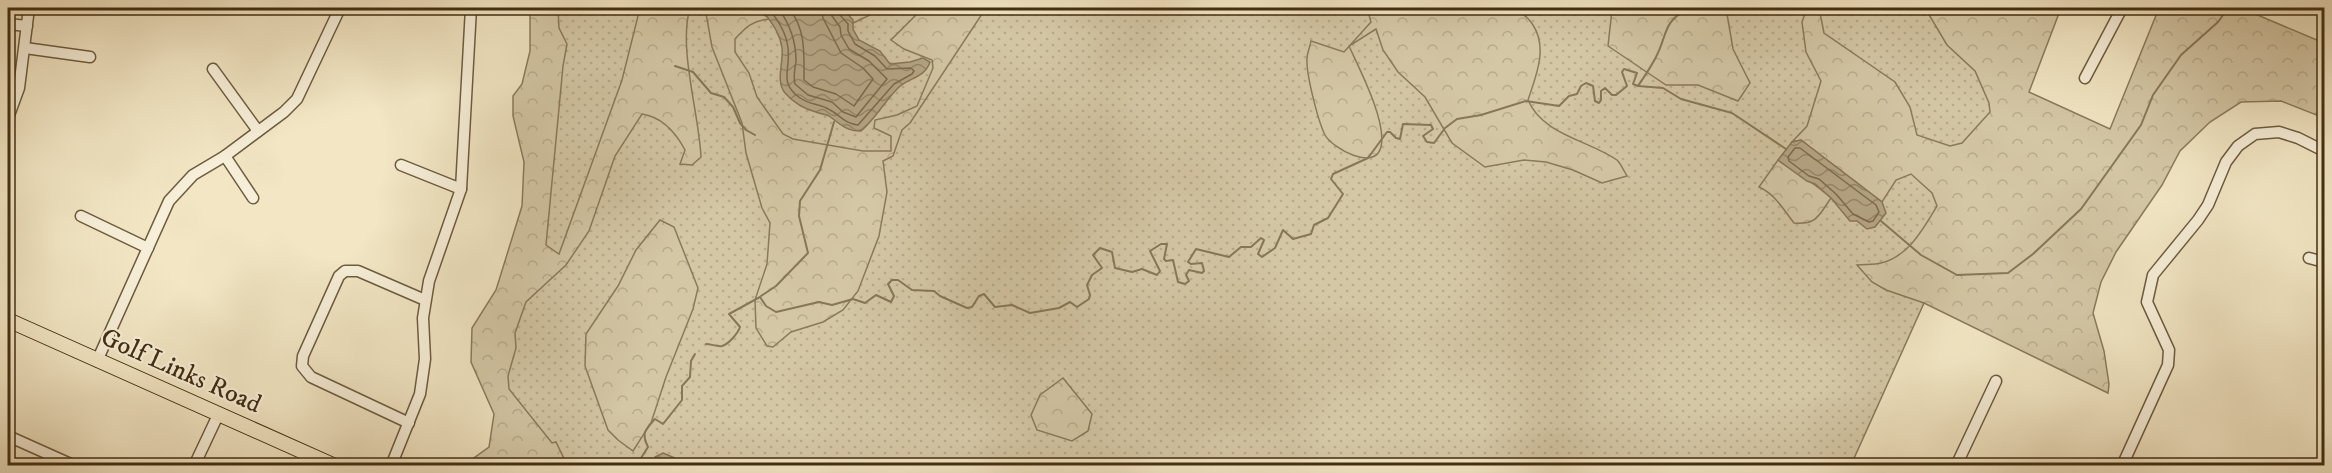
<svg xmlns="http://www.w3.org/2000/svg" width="2332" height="473" viewBox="0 0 2332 473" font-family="'IM FELL DW Pica',serif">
	<defs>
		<pattern id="grass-dots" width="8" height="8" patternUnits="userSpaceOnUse" patternTransform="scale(1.5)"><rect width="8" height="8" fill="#d4c7a6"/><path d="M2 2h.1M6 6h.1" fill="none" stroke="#b7ab8e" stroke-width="1.8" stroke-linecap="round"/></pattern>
		<pattern id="forest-crowns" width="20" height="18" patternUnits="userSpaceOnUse" patternTransform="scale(1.5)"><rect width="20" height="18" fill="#d4c7a6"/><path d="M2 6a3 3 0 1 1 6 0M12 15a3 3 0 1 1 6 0" fill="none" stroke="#b7ab8e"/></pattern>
		<pattern id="water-waves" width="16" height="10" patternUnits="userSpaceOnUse" patternTransform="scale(1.5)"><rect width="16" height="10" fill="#b6a787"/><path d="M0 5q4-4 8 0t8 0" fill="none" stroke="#96886d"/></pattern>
	</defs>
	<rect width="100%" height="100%" fill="#f2e6c4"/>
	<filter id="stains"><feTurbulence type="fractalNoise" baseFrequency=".00333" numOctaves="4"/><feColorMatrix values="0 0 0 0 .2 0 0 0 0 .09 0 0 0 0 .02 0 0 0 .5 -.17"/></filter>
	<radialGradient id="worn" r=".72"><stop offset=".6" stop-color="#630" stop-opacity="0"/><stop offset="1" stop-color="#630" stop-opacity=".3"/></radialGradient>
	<!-- grass -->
	<polygon fill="url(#grass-dots)" stroke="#8a7a5c" stroke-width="1.5" points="544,8 2057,8 1851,465 498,465 491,320 537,172"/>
	<!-- forest -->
	<g fill="url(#forest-crowns)" stroke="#8a7a5c" stroke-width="1.5">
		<path d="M530 8H558L559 28 567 44 563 66 546 245 559 254 622 80 640 8H690C678 48 699 113 701 157L692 165 680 164 685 150C676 133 662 117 642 114L615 156 589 231 566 265 526 302 515 333 516 348 508 376 509 389 552 443 556 442 567 465H464L489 447 494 414 471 362 472 328 496 290 522 206 524 162 513 116V96L522 84 530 51Z"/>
		<path d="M705 8H754L770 19C753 20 746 27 735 39V52L749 73 757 97 783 134 793 139 863 151H891V136L874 128 875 120 897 115 917 106 933 68 932 60 904 49 891 40 923 8H986L910 123 902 130 893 156 883 161 887 192 879 236 858 291 843 310 823 322 791 332 773 347 767 346 756 328 755 300 767 264 770 223 762 208 746 153 742 123 712 47Z"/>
		<polygon points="821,8 872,8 870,15 847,26 851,12 837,14"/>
		<path d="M1367 8H1516C1521 13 1529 18 1533 25 1548 48 1536 76 1528 100 1543 135 1588 140 1617 160 1621 164 1624 171 1627 176L1602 183 1573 170 1546 162 1524 160 1485 167 1452 143 1425 97 1398 72 1383 50 1376 29 1349 46C1360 70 1387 122 1381 147 1375 172 1332 148 1325 135 1318 121 1306 74 1307 59 1307 53 1310 47 1311 41L1344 52 1371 22Z"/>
		<polygon points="1609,8 1726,8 1733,49 1750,83 1738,101 1698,85 1666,85 1608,46 1612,10"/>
		<path d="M1807 8H1819L1824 33 1895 82 1910 107 1917 135 1950 146 1962 143 1990 112 1989 103 1975 71 1947 45 1925 8H2061L2029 92 2110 129 2159 8H2241L2324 43V118L2281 101 2241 102 2210 122 2180 151 2162 185 2116 252 2101 282 2093 313 2104 351 2109 384 2108 393 1924 303 1886 290 1872 282 1857 265C1865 264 1874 265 1881 263 1908 257 1924 228 1937 206L1932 193 1911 174 1896 180 1882 202 1801 140 1792 142 1807 126 1821 81 1806 52 1802 22Z"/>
		<path d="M1778 160C1796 173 1815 183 1831 198 1819 215 1817 225 1794 223 1783 209 1775 194 1759 187Z"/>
		<polygon points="660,220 674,227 698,288 693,309 666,377 651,423 633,451 618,440 608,430 585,366 586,334 618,286 636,250"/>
		<polygon points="1063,378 1092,414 1088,431 1072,441 1037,430 1031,415 1040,395"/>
	</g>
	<!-- water -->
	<g fill="url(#water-waves)" stroke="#877758" stroke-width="1.5">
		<path d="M761 8H842L853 20V29L859 40 880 51 890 64 910 62 923 58 930 62C924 79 909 77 898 88 885 101 875 119 861 131 847 132 839 123 829 116 825 114 820 114 816 112 804 109 793 102 785 93 775 81 784 62 782 48 780 32 770 21 761 8Z"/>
		<polygon points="1801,140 1882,202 1886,213 1875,227 1867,229 1857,221 1850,221 1831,198 1815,184 1807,181 1778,160 1792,142"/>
		<polygon points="663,453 675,458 679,465 654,465 655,457"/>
	</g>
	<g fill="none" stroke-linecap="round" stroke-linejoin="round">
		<!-- shore -->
		<g stroke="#7c6a4c" stroke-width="1.5">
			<path d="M768 8C778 20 786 32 788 48 791 71 778 82 800 98 810 105 821 104 830 110 840 115 845 124 858 125L894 84 912 74 914 71 911 68 887 69 875 56 855 44 848 31V24L839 14 838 8"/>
			<path d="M778 8C790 24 796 40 796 61 795 68 793 77 795 84L808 95 832 102 843 112 856 117 887 79 869 61 849 49 841 35 840 27 832 16 830 8"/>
			<path d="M789 8C806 30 804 53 804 80L813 87 836 94 854 106 873 79 863 68 841 53 823 18 821 8"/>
			<polygon points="1795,148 1800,148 1876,205 1879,212 1873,221 1869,222 1853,214 1836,194 1819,179 1809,176 1789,161 1788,157"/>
		</g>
		<!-- stream -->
		<g stroke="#877758" stroke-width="2">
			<polyline points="675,66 693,72 711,93 724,97 733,107 740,123 746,130 755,135"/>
			<polyline points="1638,86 1663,88 1681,99 1732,113 1786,149"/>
			<path d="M1638 86C1644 77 1651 67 1656 57 1668 34 1662 22 1689 8"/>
			<polyline points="1881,221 1921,255 1957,275 2008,273 2033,254 2081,209 2141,125 2153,95 2181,55 2218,22 2228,8"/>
			<polyline points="761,296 776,286 808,253 799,216 800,201 820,170 834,122"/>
			<path d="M706 344C711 344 718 347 722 346 729 344 738 333 740 327L729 314 760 297 766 306 776 312 819 302 832 305 853 299 865 303 876 295 891 302 894 296 888 284 892 280H898L912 290 934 291 940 296 967 308 972 307 979 296 984 294 995 307 1012 305 1030 313 1059 308 1070 302 1077 307 1089 299 1090 295 1087 285 1092 275 1102 268 1093 255 1100 248 1112 252 1115 268 1132 272 1142 269 1157 275 1160 271 1150 251 1161 244H1167L1164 259 1166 261 1173 260 1178 282 1185 284 1189 281 1186 275 1189 270 1202 273 1204 271 1202 263 1191 264 1188 262 1196 249 1229 257 1241 247H1251L1261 238 1264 240 1258 254 1262 257 1275 248 1283 230 1293 239 1311 234 1314 225 1328 218 1343 194 1331 179 1333 174 1368 158 1387 132H1390L1396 138 1400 139 1403 124 1431 125 1433 129 1423 136 1427 142 1434 143 1445 128 1457 119 1481 115 1526 101 1559 106 1569 96 1577 94 1581 86 1586 83 1593 86 1595 101 1599 103 1601 100V91L1605 88 1612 95H1616L1627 86 1622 72 1624 69 1637 73 1633 84 1638 86"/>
			<path d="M636 466 648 447C641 433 645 430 655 419L663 424 682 400V386L690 377 691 361 695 354"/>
		</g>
		<!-- minor casing -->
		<g stroke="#6d5c3e" stroke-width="13">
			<g id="minor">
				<polyline points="8,24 27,26"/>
				<polyline points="25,48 90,57"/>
				<polyline points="213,69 258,131"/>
				<polyline points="2085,78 2122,8"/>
				<polyline points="8,118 19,88 29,8"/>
				<polyline points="225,156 253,198"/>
				<polyline points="401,165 461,189"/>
				<polyline points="81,216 148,248"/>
				<polyline points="2309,258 2324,262"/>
				<polyline points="97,361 169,201 193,175 225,156 284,112 297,99 340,8"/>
				<polyline points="409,423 311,377 302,366 303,356 339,276 345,271 358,271 425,300"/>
				<polyline points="8,436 75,466"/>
				<polyline points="194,466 219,413"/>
				<polyline points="391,466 420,394 425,359 423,318 429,281 461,189 471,8"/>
				<polyline points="1956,466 1996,381"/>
				<polyline points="2122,466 2168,365 2169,350 2147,302 2153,275 2198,220 2208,205 2226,162 2238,146 2255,134 2279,132 2298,138 2324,151"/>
			</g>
		</g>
		<!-- major casing -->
		<g stroke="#412e12" stroke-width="16">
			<polyline id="major" points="8,320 335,466"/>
		</g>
		<!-- minor -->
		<use href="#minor" stroke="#f7efd9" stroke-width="10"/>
		<!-- major -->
		<use href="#major" stroke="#f2e6c4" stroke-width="14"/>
	</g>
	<g text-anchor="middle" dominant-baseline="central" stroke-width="4.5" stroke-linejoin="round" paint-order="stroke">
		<!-- street labels -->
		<g font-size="26" fill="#412e12" stroke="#f7efd9">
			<text transform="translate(181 371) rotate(24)">Golf Links Road</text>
		</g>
	</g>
	<!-- margin -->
	<rect width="2332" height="473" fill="none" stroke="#f2e6c4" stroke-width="30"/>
	<rect x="9" y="9" width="2314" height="455" fill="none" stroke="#412e12" stroke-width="3"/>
	<rect x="15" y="15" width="2302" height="443" fill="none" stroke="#412e12" stroke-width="1.5"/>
	<rect width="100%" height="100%" filter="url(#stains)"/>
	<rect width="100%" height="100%" fill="url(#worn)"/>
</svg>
